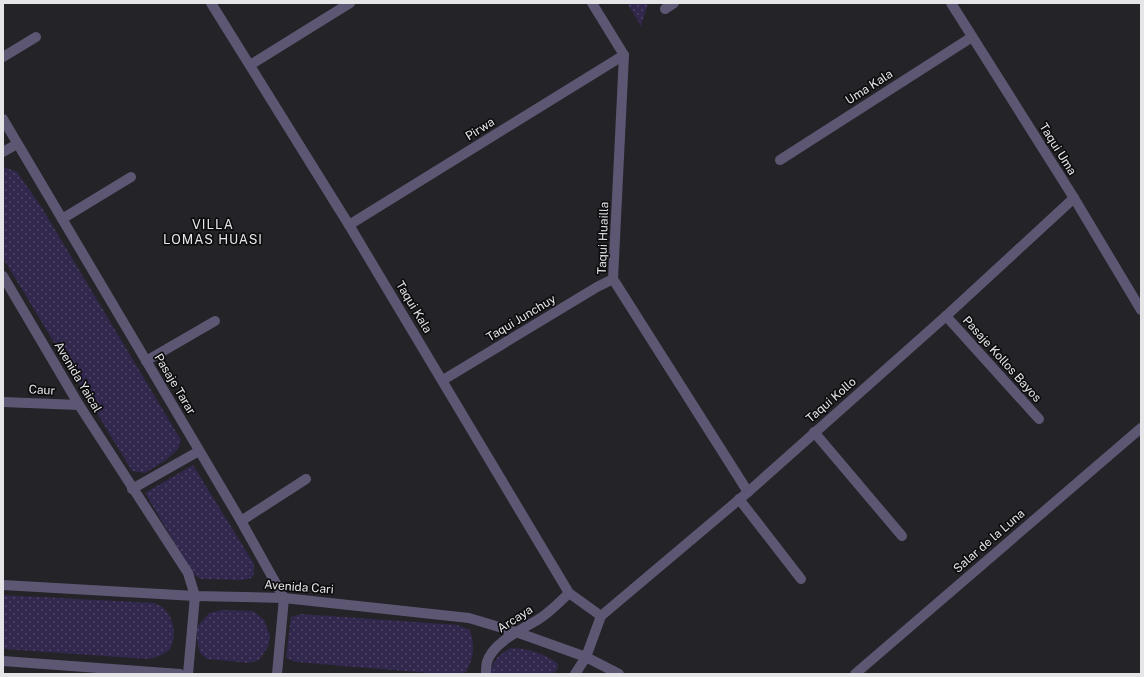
<svg xmlns="http://www.w3.org/2000/svg" width="1144" height="677" viewBox="0 0 1144 677" font-family="'Public Sans',sans-serif">
	<defs>
		<pattern id="grass-dots" width="8" height="8" patternUnits="userSpaceOnUse"><rect width="8" height="8" fill="#32274c"/><path d="M2 2h.1M6 6h.1" fill="none" stroke="#504666" stroke-width="1.8" stroke-linecap="round"/></pattern>
	</defs>
	<rect width="100%" height="100%" fill="#242328"/>
	<!-- grass -->
	<g fill="url(#grass-dots)">
		<polygon points="627,3 648,3 641,26"/>
		<polygon points="4,167 17,172 42,208 181,440 178,449 166,460 145,473 132,471 3,258 3,168"/>
		<polygon points="193,465 254,564 254,574 251,578 243,580 202,579 194,575 145,493"/>
		<path d="M3 595 154 603C157 604 160 606 162 607 174 616 178 638 169 650 164 655 156 657 149 659L3 649Z"/>
		<polygon points="223,610 253,611 264,620 270,636 268,647 259,660 249,663 207,659 200,653 197,640 197,627 209,613"/>
		<path d="M301 614 457 625 470 630C475 648 474 655 466 672L455 674H441L296 662 286 658 291 617Z"/>
		<path d="M511 648C527 648 546 654 558 664L557 670 552 674 489 673C495 659 498 655 511 648Z"/>
	</g>
	<g fill="none" stroke-linecap="round" stroke-linejoin="round">
		<!-- minor -->
		<g stroke="#5e5773" stroke-width="10">
			<polyline points="211,3 349,225 569,593 601,616"/>
			<polyline points="592,3 624,55 613,279 748,492"/>
			<polyline points="951,3 1074,198 1141,310"/>
			<polyline points="665,9 674,3"/>
			<polyline points="3,57 36,37"/>
			<polyline points="250,65 350,3"/>
			<polyline points="3,119 241,521 284,598 277,674"/>
			<polyline points="3,152 17,144"/>
			<polyline points="780,160 972,37"/>
			<polyline points="62,219 131,177"/>
			<polyline points="349,225 624,55"/>
			<polyline points="3,276 79,405 188,573 195,596 188,674"/>
			<polyline points="946,316 1039,419"/>
			<polyline points="146,361 215,321"/>
			<polyline points="443,380 597,287 613,279"/>
			<polyline points="3,402 79,405"/>
			<polyline points="814,432 902,536"/>
			<polyline points="132,489 199,451"/>
			<polyline points="739,499 801,579"/>
			<polyline points="241,521 306,479"/>
			<polyline points="3,585 195,596 284,598 469,618 516,632 586,657 619,674"/>
			<polyline points="3,661 180,674"/>
			<path d="M486 674C486 670 486 666 487 662 493 642 523 629 539 619 550 612 560 602 569 593"/>
			<polyline points="575,674 586,657 601,616 748,492 946,316 1074,198"/>
		</g>
		<!-- tertiary -->
		<polyline stroke="#5e5773" stroke-width="10" points="855,674 1141,428"/>
	</g>
	<g text-anchor="middle" dominant-baseline="central" stroke-width="3.5" stroke-linejoin="round" paint-order="stroke">
		<!-- street labels -->
		<g font-size="12" fill="#e5e4e7" stroke="#0d0d0f">
			<text transform="translate(869 87) rotate(-33)">Uma Kala</text>
			<text transform="translate(480 129) rotate(-32)">Pirwa</text>
			<text transform="translate(1058 149) rotate(58)">Taqui Uma</text>
			<text transform="translate(603 238) rotate(-88)">Taqui Huailla</text>
			<text transform="translate(414 307) rotate(59)">Taqui Kala</text>
			<text transform="translate(521 318) rotate(-31)">Taqui Junchuy</text>
			<text transform="translate(1002 359) rotate(48)">Pasaje Kollos Bayos</text>
			<text transform="translate(78 377) rotate(59)">Avenida Yaical</text>
			<text transform="translate(175 384) rotate(59)">Pasaje Tarar</text>
			<text transform="translate(42 390) rotate(3)">Caur</text>
			<text transform="translate(831 400) rotate(-41)">Taqui Kollo</text>
			<text transform="translate(989 541) rotate(-41)">Salar de la Luna</text>
			<text transform="translate(299 587) rotate(4)">Avenida Cari</text>
			<text transform="translate(515 619) rotate(-33)">Arcaya</text>
		</g>
		<!-- neighbourhood labels -->
		<g font-size="13" letter-spacing="1" fill="#e5e4e7" stroke="#0d0d0f">
			<text x="213" y="224">VILLA<tspan x="213" dy="15">LOMAS HUASI</tspan></text>
		</g>
	</g>
	<!-- border -->
	<rect width="1144" height="677" fill="none" stroke="#e5e4e7" stroke-width="8"/>
</svg>
